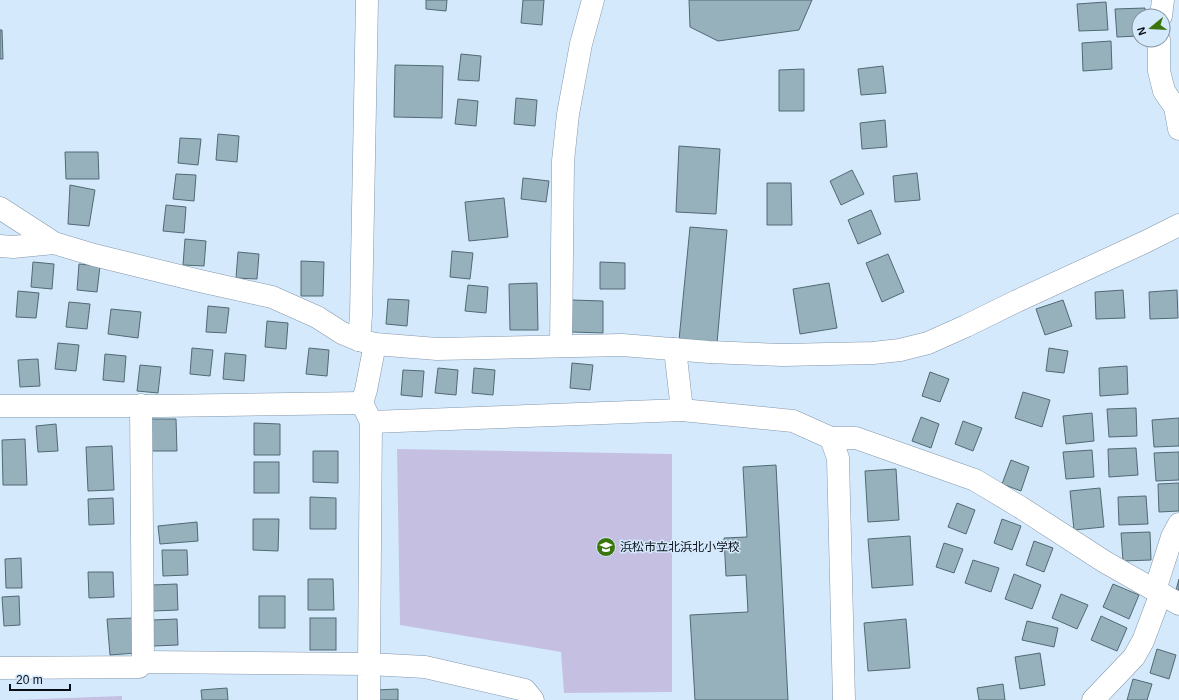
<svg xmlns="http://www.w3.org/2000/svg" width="1179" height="700" viewBox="0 0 1179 700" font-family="Helvetica,'Noto Sans JP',sans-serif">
	<rect width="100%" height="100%" fill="#d5e9fd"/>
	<!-- green -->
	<g fill="#c5c0e2">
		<polygon points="397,449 672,454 672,692 564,693 561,652 400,625"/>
		<polygon points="122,696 122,700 14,700"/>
	</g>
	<!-- building -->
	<g fill="#96b1bc" stroke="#506a74">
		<polygon points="426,0 447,0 446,11 426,9"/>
		<polygon points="523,0 544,0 542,25 521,23"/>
		<polygon points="689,0 812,0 799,30 718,41 690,27"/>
		<polygon points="1106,2 1108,30 1079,31 1077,4"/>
		<polygon points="1145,8 1145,16 1139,16 1139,36 1117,37 1115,9"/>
		<polygon points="0,30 2,30 3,59 0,59"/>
		<polygon points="1111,41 1112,69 1083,71 1082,43"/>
		<polygon points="461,54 481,56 479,81 458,80"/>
		<polygon points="395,65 443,66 442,118 394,117"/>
		<polygon points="883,66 886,93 861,95 858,69"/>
		<polygon points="804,69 804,111 779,111 779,70"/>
		<polygon points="516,98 537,100 535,126 514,124"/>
		<polygon points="458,99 478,101 476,126 455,124"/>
		<polygon points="885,120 887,147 862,149 860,123"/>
		<polygon points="218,134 239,136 237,162 216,160"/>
		<polygon points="180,138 201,139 198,165 178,163"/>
		<polygon points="679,146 720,149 716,214 676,212"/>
		<polygon points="65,152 98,152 99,179 66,179"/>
		<polygon points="852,170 864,194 841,205 830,181"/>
		<polygon points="917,173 920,200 895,202 893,176"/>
		<polygon points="176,174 196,175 194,201 173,199"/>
		<polygon points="523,178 549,181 546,202 521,199"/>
		<polygon points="767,183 791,183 792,225 767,225"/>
		<polygon points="70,185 95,190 89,226 68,224"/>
		<polygon points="504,198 508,237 469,241 465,202"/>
		<polygon points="166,205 186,207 184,233 163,231"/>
		<polygon points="871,210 881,234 858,244 848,220"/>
		<polygon points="690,227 727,230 717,343 679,340"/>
		<polygon points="185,239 206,241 204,266 183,265"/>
		<polygon points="452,251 473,253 470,279 450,277"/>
		<polygon points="238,252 259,254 257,279 236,278"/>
		<polygon points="888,254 904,292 882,302 866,263"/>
		<polygon points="301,261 324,262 323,296 301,296"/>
		<polygon points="33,262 54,264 52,289 31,287"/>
		<polygon points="600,262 625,263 625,289 600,289"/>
		<polygon points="79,264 100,266 97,292 77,290"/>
		<polygon points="537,283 538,330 510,330 509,284"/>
		<polygon points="829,283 837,328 800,334 793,289"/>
		<polygon points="468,285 488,287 486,313 465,311"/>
		<polygon points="1123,290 1125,318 1096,319 1095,292"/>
		<polygon points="1177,290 1178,318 1150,319 1149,292"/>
		<polygon points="18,291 39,293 36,318 16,317"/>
		<polygon points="388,299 409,300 407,326 386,324"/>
		<polygon points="572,300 603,301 603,333 572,332"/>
		<polygon points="1063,300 1072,326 1045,335 1036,309"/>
		<polygon points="69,302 90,304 87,329 66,327"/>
		<polygon points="208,306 229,308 226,333 206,332"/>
		<polygon points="111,309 141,312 138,338 108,334"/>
		<polygon points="267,321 288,323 286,349 265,347"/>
		<polygon points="58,343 79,345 76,371 55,369"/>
		<polygon points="192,348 213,350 210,376 190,374"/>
		<polygon points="309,348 329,350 327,376 306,374"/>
		<polygon points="1049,348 1068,351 1064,373 1046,371"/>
		<polygon points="225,353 246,355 244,381 223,379"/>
		<polygon points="105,354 126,356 124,382 103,380"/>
		<polygon points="38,359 40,386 20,387 18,360"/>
		<polygon points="572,363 593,365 590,390 570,388"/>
		<polygon points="140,365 161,367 158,393 137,391"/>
		<polygon points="1127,366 1128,394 1100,396 1099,368"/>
		<polygon points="438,368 458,370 456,395 435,393"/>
		<polygon points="474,368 495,370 493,395 472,393"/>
		<polygon points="403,370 424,371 422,397 401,395"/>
		<polygon points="930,372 949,379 940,402 922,396"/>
		<polygon points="1023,392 1050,400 1042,427 1015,418"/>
		<polygon points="1136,408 1137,436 1109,437 1107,409"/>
		<polygon points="1092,413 1094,441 1066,444 1063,416"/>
		<polygon points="921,417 939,424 931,448 912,441"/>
		<polygon points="1179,418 1179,446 1154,447 1152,420"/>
		<polygon points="151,419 176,419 177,451 152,451"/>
		<polygon points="963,421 982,428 973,451 955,444"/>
		<polygon points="254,423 280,424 280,455 254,455"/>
		<polygon points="56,424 58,451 38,452 36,426"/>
		<polygon points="25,439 27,485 3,485 2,440"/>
		<polygon points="112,446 114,490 88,491 86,447"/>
		<polygon points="1136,448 1138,475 1109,477 1108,449"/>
		<polygon points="1092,450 1094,477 1066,479 1063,452"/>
		<polygon points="313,451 338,451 338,483 313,482"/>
		<polygon points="1179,452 1179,480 1156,481 1154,453"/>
		<polygon points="1011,460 1029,467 1021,491 1002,484"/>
		<rect x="254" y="462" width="25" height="31"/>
		<polygon points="776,465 788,700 695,700 690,615 748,612 746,575 726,576 724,538 747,537 743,467"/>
		<polygon points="896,469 899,520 868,522 865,471"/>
		<polygon points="1179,483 1179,511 1159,512 1158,484"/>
		<polygon points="1100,488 1104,527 1074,530 1070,491"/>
		<polygon points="1146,496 1148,524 1119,525 1118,497"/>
		<polygon points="310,497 336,498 336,529 310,529"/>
		<polygon points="113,498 114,524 89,525 88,499"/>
		<polygon points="957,503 975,510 966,534 948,527"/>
		<polygon points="253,519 279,519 278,551 253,550"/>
		<polygon points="1002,519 1021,526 1012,550 994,543"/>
		<polygon points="197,522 198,541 160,544 158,526"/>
		<polygon points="1150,532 1151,560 1123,561 1121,533"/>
		<polygon points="910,536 913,585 872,588 868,539"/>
		<polygon points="1034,541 1053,548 1044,572 1026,565"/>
		<polygon points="944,543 963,549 954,573 936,567"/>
		<polygon points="162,550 187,550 188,575 163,576"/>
		<polygon points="21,558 22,588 6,588 5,559"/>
		<polygon points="973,560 999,568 991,592 965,583"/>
		<polygon points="88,572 113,572 114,597 89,598"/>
		<polygon points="1014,574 1041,585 1032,609 1005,599"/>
		<polygon points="308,579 333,579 334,610 308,610"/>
		<polygon points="1179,579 1179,590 1176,590"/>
		<polygon points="177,584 178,610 153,611 152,585"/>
		<polygon points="1113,584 1139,595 1129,619 1103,607"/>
		<polygon points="1061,594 1088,605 1077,629 1052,618"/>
		<polygon points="19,596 20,625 4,626 2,597"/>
		<rect x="259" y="596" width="26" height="32"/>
		<polygon points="1101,616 1127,628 1117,651 1091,640"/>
		<polygon points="133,618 136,653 110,655 107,619"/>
		<rect x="310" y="618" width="26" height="32"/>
		<polygon points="177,619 178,645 153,646 152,620"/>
		<polygon points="906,619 910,668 868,671 864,623"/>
		<polygon points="1027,621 1058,628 1054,647 1022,640"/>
		<polygon points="1157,649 1176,655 1169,679 1150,673"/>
		<polygon points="1040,653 1045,685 1020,689 1015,657"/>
		<polygon points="1133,679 1152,684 1147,700 1127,700"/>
		<polygon points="1003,684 1005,700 979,700 977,688"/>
		<polygon points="227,688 228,700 202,700 201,690"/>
		<polygon points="398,689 398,700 375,700 375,690"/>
	</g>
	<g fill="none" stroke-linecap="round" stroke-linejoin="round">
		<!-- street casing -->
		<g stroke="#8497a9" stroke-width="23">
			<g id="street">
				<polyline points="1161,16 1163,0"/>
				<polyline points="1159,40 1159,71 1164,91 1175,107 1179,129"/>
				<polyline points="0,208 54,243 94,255 200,281 272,297 317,317 342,333 359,340 375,344 437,349 622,345 709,352 783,355 873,353 900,350 928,343 966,326 1017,301 1145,242 1179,225"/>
				<polyline points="0,246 13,247 54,243"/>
				<polyline points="359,340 361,315 367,0"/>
				<polyline points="375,344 366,390 362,403 371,422 369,664 425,667 525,690 533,700"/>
				<polyline points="561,346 563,161 568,114 581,44 593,0"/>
				<polyline points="675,349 682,410"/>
				<polyline points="141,405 143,662"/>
				<polyline points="0,406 162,406 362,403"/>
				<polyline points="371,422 682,410 793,421 831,438 856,438 975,480 1020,507 1105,562 1179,604"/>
				<polyline points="831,438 838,458 844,700"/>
				<polyline points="1155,590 1172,537 1179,524"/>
				<polyline points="0,668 139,667 143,662 369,664 369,700"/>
				<polyline points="1093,700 1134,657 1143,641 1161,593"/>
			</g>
		</g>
		<!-- street -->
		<use href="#street" stroke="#fff" stroke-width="22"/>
	</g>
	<!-- icons -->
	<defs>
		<g id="school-disc" transform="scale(1)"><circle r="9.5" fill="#3b760c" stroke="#d5e9fd"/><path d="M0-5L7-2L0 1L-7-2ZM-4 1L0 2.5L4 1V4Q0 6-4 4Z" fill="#fff"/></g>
	</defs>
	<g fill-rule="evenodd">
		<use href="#school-disc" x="606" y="547"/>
	</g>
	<g text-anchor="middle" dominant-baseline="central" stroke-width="3" stroke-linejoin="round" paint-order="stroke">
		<!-- poi labels -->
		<g font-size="12" fill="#080e15" stroke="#d5e9fd" text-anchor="start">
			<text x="620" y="547">浜松市立北浜北小学校</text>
		</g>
	</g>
	<!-- north arrow -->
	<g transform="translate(1151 28) rotate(252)"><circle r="19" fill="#d5e9fd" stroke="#8391a0"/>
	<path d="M0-3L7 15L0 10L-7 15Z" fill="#3b760c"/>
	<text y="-6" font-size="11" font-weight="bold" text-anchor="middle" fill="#080e15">N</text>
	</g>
	<!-- scale -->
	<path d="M10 684v6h60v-6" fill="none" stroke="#080e15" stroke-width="2"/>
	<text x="16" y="684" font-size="12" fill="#080e15" stroke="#d5e9fd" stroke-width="3" paint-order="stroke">20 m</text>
</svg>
